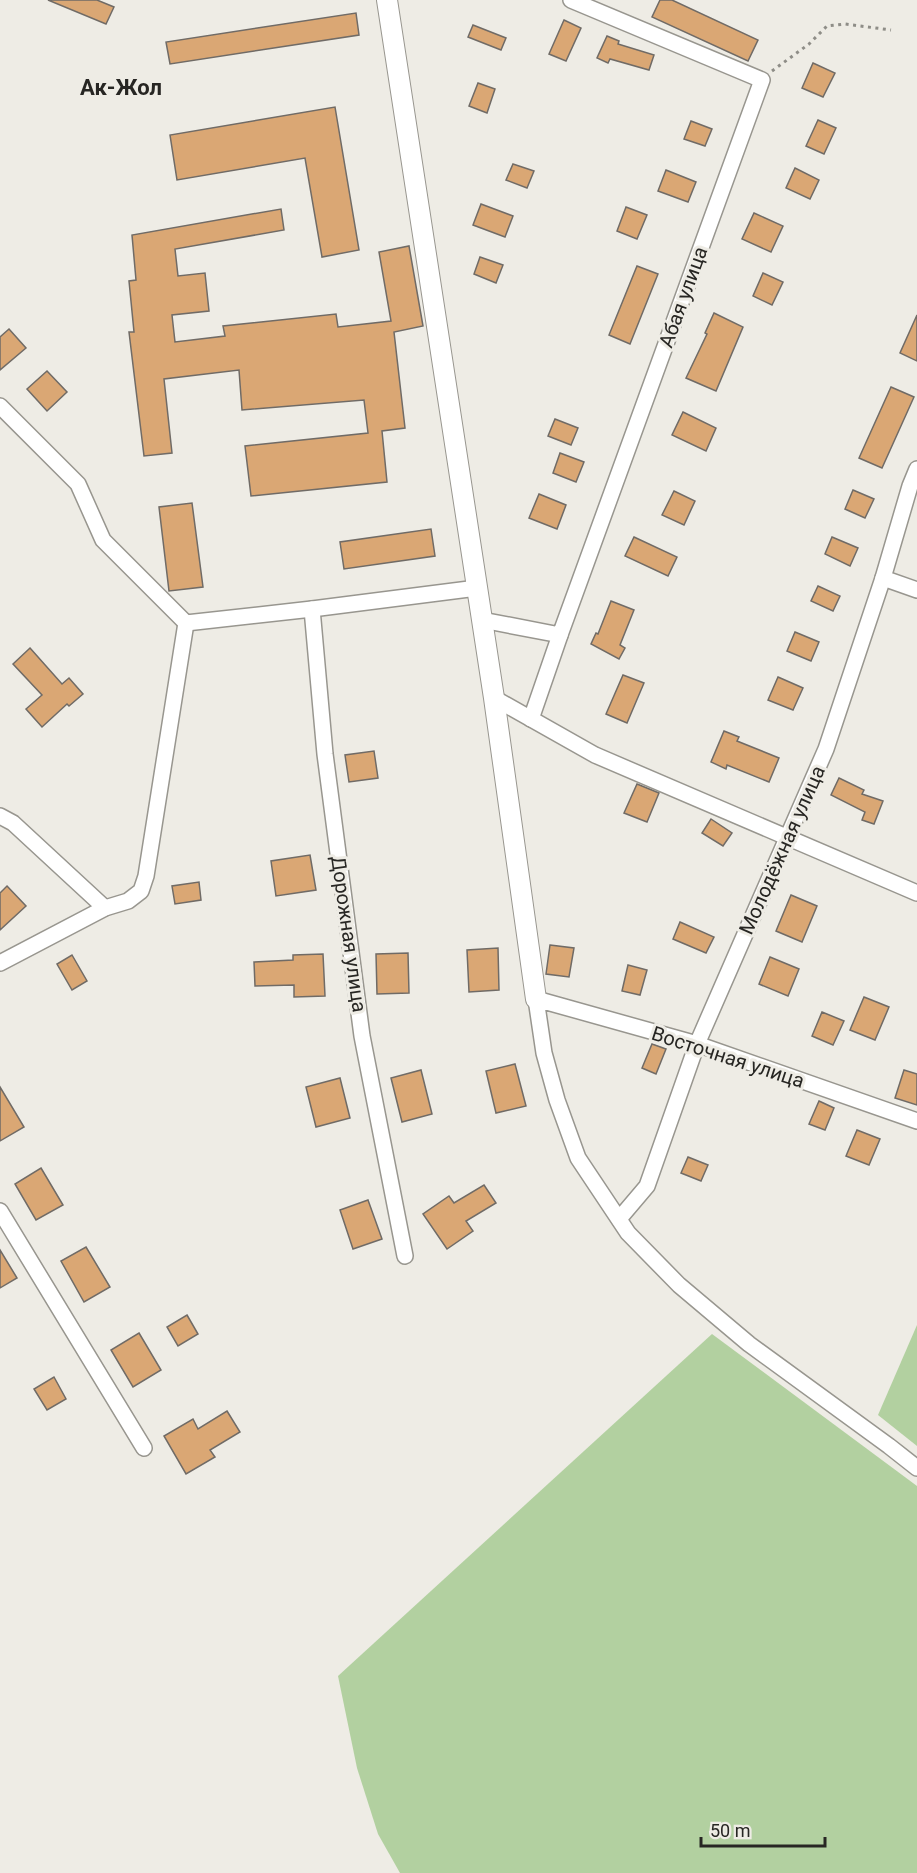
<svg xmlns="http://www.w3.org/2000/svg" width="917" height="1873" viewBox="0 0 917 1873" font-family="Roboto,sans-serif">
	<rect width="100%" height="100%" fill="#eeece5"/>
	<!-- green -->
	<g fill="#b2d0a0">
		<polygon points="917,1325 917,1446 878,1415"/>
		<polygon points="712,1334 917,1486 917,1873 400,1873 378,1834 357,1768 338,1676"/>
	</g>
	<!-- building -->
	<g fill="#daa774" stroke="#706b66" stroke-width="1.5">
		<polygon points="48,0 97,0 114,7 106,24"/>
		<polygon points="660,0 672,0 758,40 748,61 652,17"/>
		<polygon points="356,13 359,35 170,64 166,42"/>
		<polygon points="564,20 581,28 566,61 549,54"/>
		<polygon points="473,25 506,38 501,50 468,37"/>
		<polygon points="607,36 619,41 618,44 654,55 649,70 610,59 608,63 597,58"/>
		<polygon points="813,63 835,73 823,97 802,88"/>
		<polygon points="478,83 495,89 487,113 469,106"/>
		<polygon points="335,107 359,250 322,257 305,158 177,180 170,135"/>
		<polygon points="818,120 836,128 824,154 806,146"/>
		<polygon points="691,121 712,129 705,146 684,139"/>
		<polygon points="513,164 534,171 527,188 506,180"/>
		<polygon points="795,168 819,180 810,199 786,188"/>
		<polygon points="666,170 696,182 688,202 658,191"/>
		<polygon points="481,204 513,216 505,237 473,225"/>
		<polygon points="626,207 647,215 637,239 617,231"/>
		<polygon points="281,209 284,230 175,249 178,276 205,273 209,311 172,315 175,342 225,336 223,326 336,314 338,327 391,321 379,252 409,246 423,326 394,332 405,428 382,431 387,482 251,496 245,446 368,433 364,400 242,410 239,370 164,379 172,453 144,456 129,332 134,332 129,281 136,280 132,235"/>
		<polygon points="754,213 783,226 771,252 742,239"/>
		<polygon points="480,257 503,265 496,283 474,274"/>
		<polygon points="637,266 658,274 630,344 609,335"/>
		<polygon points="763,273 783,282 772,305 753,296"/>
		<polygon points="714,313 743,327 716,391 686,378 707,334 705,333"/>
		<polygon points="917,315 917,361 900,353"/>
		<polygon points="9,329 26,348 0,370 0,337"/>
		<polygon points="47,371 67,392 47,411 27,389"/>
		<polygon points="891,387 914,397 882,468 859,458"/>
		<polygon points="683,412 716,428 706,451 672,435"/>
		<polygon points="555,419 578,428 571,445 548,436"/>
		<polygon points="560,453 584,462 576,482 553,473"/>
		<polygon points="853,490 874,499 865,518 845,509"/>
		<polygon points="674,491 695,501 684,525 662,515"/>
		<polygon points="539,494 566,505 557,529 529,518"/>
		<polygon points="192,503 203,587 169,591 159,507"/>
		<polygon points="431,529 435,556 344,569 340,542"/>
		<polygon points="634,537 677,557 668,576 625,556"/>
		<polygon points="832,537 858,548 850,566 825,554"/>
		<polygon points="818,586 840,596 833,611 811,601"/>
		<polygon points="611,601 634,610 620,645 625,648 619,659 591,644 596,633 598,634"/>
		<polygon points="795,632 819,642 811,661 787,651"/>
		<polygon points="30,648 62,684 69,678 83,694 69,706 67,704 42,727 26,709 42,695 13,664"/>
		<polygon points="623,675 644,683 627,723 606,714"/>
		<polygon points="778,677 803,688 793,710 768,700"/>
		<polygon points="724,731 739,737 737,741 779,758 769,782 727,765 726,769 711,762"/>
		<polygon points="374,751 378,778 349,782 345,755"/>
		<polygon points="839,778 864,790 862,794 883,801 874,824 862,820 865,812 831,795"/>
		<polygon points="637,784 659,793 647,822 624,813"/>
		<polygon points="711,819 732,833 723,846 702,833"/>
		<polygon points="310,855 316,890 276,896 271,861"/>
		<polygon points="199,882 201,900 175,904 172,886"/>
		<polygon points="7,886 26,906 0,930 0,893"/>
		<polygon points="791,895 817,906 802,942 776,931"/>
		<polygon points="680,922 714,937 706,953 673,939"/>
		<polygon points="550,945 574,948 569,977 546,974"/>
		<polygon points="498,948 499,990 469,992 467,950"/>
		<polygon points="408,953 409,993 377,994 376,954"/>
		<polygon points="323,954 325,996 294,997 294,985 255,986 254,962 293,960 293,955"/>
		<polygon points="72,955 87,981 72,990 57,964"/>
		<polygon points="770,957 799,969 788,996 759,984"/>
		<polygon points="628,965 647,970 640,995 622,991"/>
		<polygon points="864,997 889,1007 875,1040 850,1030"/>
		<polygon points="822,1012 844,1021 833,1045 812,1036"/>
		<polygon points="652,1044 666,1049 656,1074 642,1068"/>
		<polygon points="515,1064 526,1106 496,1113 486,1071"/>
		<polygon points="421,1070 432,1114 402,1122 391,1078"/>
		<polygon points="904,1070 917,1074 917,1105 895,1098"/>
		<polygon points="340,1078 350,1118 316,1127 306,1087"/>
		<polygon points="0,1087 24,1127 0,1141"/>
		<polygon points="819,1101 834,1108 825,1130 809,1124"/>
		<polygon points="857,1130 880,1139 869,1165 846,1156"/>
		<polygon points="688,1157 708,1165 701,1181 681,1173"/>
		<polygon points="41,1168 63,1205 36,1220 15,1184"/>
		<polygon points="484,1185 496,1203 466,1221 473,1231 447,1249 423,1214 449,1196 454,1203"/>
		<polygon points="368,1200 382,1239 353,1249 340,1210"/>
		<polygon points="86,1247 110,1287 84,1302 61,1261"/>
		<polygon points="0,1250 17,1278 0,1288"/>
		<polygon points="187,1315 198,1334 178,1346 167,1327"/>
		<polygon points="139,1333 161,1370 133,1387 111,1350"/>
		<polygon points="54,1377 66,1399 47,1410 34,1389"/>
		<polygon points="227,1411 240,1432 210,1450 215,1457 186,1474 164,1436 193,1419 198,1429"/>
	</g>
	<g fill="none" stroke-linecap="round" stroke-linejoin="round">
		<!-- minor casing -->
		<g stroke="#98968f" stroke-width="18">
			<g id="minor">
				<polyline points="0,406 78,484 103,540 186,623"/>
				<polyline points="883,578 917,590"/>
				<polyline points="312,609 325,754 362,1036 405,1256"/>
				<polyline points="482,620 560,635 762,80 571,0"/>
				<polyline points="186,623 312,609 477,588"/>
				<polyline points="494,698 595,755 917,893"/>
				<polyline points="531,719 560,635"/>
				<polyline points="0,816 13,823 105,908"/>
				<polyline points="0,963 105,908 128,901 141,891 146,876 186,623"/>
				<polyline points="917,1121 697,1044 536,999 544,1053 557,1100 578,1158 628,1233 679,1285 749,1344 889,1446 917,1468"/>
				<polyline points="0,1211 144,1448"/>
				<polyline points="619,1219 647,1186 697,1044 826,749 883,578 910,486 917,469"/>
			</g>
		</g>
		<!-- tertiary casing -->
		<g stroke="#98968f" stroke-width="22">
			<polyline id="tertiary" points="387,0 494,698 536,999"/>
		</g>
		<!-- path -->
		<polyline stroke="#8e8d87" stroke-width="3" stroke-dasharray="3 4.5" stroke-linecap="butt" points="772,71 809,44 827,26 845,24 891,30"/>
		<!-- minor -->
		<use href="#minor" stroke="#fff" stroke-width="15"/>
		<!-- tertiary -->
		<use href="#tertiary" stroke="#fff" stroke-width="20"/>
	</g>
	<g text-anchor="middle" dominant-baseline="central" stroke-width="6" stroke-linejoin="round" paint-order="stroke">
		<!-- street labels -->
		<g font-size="20" fill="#272623" stroke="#eeece5">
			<text transform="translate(683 297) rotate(-70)">Абая улица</text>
			<text transform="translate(782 850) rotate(-66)">Молодёжная улица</text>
			<text transform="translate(349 934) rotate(82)">Дорожная улица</text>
			<text transform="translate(728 1057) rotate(18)">Восточная улица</text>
		</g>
		<!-- quarter labels -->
		<g font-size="22" font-weight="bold" fill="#272623" stroke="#eeece5">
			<text x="121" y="87">Ак-Жол</text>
		</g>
	</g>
	<!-- scale -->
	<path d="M701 1837v9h124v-9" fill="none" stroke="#272623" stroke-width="3"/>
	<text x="710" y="1837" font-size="18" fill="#272623" stroke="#eeece5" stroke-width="4.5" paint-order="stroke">50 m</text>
</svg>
